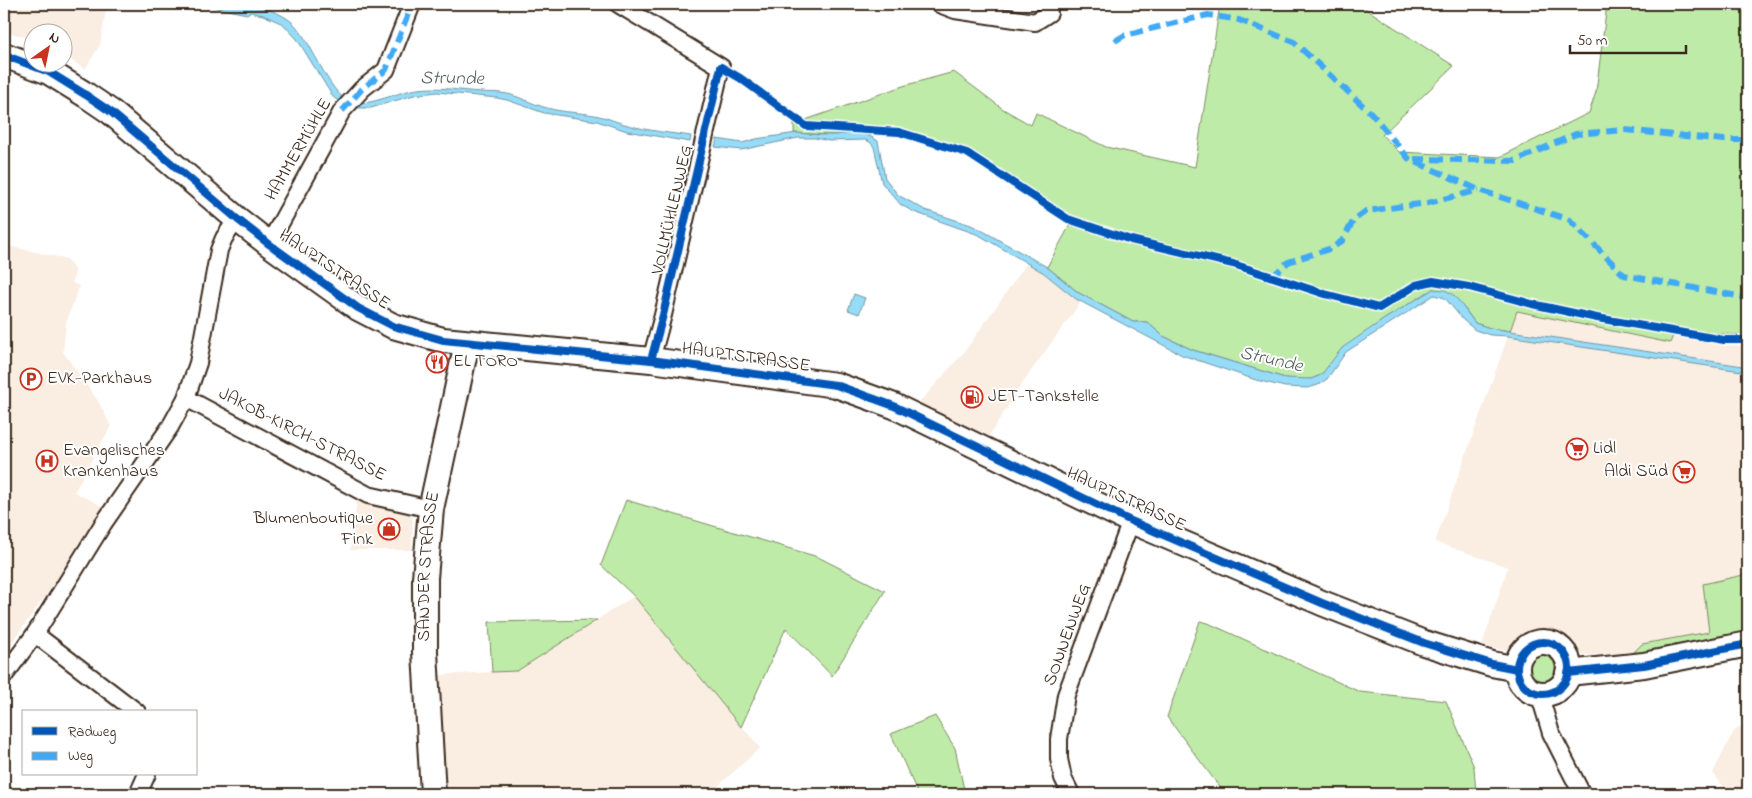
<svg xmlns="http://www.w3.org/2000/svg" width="1752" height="798" viewBox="0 0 1752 798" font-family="'Indie Flower',sans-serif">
	<rect width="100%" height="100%" fill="#fff"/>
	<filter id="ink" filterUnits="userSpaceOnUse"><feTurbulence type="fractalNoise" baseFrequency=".02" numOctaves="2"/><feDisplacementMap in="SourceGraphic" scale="10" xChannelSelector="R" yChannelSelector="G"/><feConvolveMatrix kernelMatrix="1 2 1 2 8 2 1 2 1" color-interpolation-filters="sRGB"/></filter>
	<g filter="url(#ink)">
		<!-- built -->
		<g fill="#faede2">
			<polygon points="4,4 107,4 100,45 85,69 63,55 62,32 32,32 32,39 4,31"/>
			<polygon points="4,245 67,259 75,271 72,283 79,286 66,323 63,352 98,401 111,426 74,492 104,507 52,587 4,653"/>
			<polygon points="1027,263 1044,273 1081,302 1023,382 989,436 919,403 965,351"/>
			<polygon points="1517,311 1670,343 1673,335 1748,341 1748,366 1510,331"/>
			<polygon points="1508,336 1748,372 1748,631 1632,654 1592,655 1496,649 1482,645 1508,567 1435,542"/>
			<polygon points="357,501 406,511 410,513 413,519 412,550 350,550"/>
			<polygon points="634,596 760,748 709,794 447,794 438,675 517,671"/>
			<polygon points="1740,727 1748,730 1748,794 1726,794 1723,786 1713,773 1734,731"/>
		</g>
		<!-- green -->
		<g fill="#bfeba8" stroke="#7d8a63">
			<path d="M1220 4H1363V7L1454 66 1382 135 1399 152 1500 157 1589 113 1596 92 1607 4H1748V335L1698 333 1675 331 1670 343 1517 311 1510 331 1490 328 1475 323 1465 309 1433 289 1383 320 1331 364 1321 375 1311 379 1299 380 1285 378 1193 350 1163 336 1147 322H1133L1079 293 1047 267 1070 225C1125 242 1181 252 1236 268 1276 279 1316 293 1355 306L1364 307 1235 261 1148 240 1068 217 965 149 947 143 933 140 903 129 872 126 871 136 860 133 829 135 794 133V124L903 86 954 72 1003 109 1031 125 1036 113 1106 147 1195 167Z"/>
			<polygon points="626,500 818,557 885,591 832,676 786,628 741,727 634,596 601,565"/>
			<polygon points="1748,574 1748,631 1632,654 1642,644 1709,632 1703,584"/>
			<polygon points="597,620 517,671 492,672 489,622"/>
			<polygon points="1200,621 1208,623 1360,692 1446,701 1474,767 1476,794 1225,794 1167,717"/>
			<circle cx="1542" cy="668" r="13"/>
			<polygon points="935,716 955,748 965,794 918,794 891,734"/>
		</g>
		<!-- water -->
		<g fill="#96dcf8" stroke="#7295a1">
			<path d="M197 4C228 4 261 1 288 19 311 34 327 95 351 102 371 107 398 91 418 89 439 86 460 91 482 92 488 93 494 92 501 93 516 94 531 104 547 108 564 113 582 112 599 116 609 118 618 123 628 125 648 131 671 133 691 136L690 142 627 131 597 121 544 113 507 100 497 98 437 92 414 95 371 108H348L333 97 297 39 283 24 263 15 250 12 247 14Z"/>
			<path d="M797 133C808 134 818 135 829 135 848 135 861 129 878 141L885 178 898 195 925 210 971 225 983 231 1047 267 1079 293 1133 322H1147L1163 336 1193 350 1285 378 1311 379 1321 375 1342 348 1383 320 1433 289 1445 290 1455 296 1475 323 1490 328 1743 366H1748V372L1508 336 1490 335 1475 330 1463 320 1445 298 1434 295 1346 352 1327 379 1318 385 1308 388 1285 387 1256 380 1182 355 1076 299 1044 273 979 235 914 212 901 205 882 183 874 147 870 142 865 140 829 141 815 138H798L741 150 715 147 717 139 742 143 756 139Z"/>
			<polygon points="854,294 865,298 859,314 848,310"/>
		</g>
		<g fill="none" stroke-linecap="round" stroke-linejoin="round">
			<!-- street casing -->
			<g stroke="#3b2a1e" stroke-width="20">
				<g id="street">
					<polyline points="618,4 721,67 663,315 651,360"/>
					<polyline points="939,4 955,10 1035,22 1049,13"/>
					<polyline points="269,244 342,111 362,89 386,70 412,4"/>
					<polyline points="186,398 368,495 431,509"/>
					<polyline points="35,634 137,712"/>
					<polyline points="4,676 35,634 103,524 170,427 186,398 198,363 219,250 224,238 237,219"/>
					<polyline points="1539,693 1551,733 1582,794"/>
					<polyline points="138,794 147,774"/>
					<polyline points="1071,794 1063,778 1059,759 1059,739 1066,695 1131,521"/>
				</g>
			</g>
			<!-- secondary casing -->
			<g stroke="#3b2a1e" stroke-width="28">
				<g id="secondary">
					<polyline points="4,55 49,72 86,95 111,112 237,219 269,244 358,308 393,326 443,340 651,360 836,385 894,406 1131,521 1322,603 1424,643 1492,664 1517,669"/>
					<circle cx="1543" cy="668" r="26"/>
					<polyline points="1568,673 1644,665 1748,644"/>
					<path id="s1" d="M433 794 425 652V578L431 509 467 343"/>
				</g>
			</g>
			<!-- street -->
			<use href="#street" stroke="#fff" stroke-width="16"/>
			<!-- secondary -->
			<use href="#secondary" stroke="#fff" stroke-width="24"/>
			<!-- quiet -->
			<g stroke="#3fa9f5" stroke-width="6" stroke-dasharray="12 6" stroke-linecap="butt">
				<polyline points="1115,41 1125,35 1208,15 1239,20 1294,42 1372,114 1409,159 1479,190 1570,220 1624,275 1748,298"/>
				<polyline points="342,111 362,89 386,70 412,4"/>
				<polyline points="1414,159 1515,161 1576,134 1625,130 1724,140 1748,140"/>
				<polyline points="1272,277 1288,262 1332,248 1342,241 1354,220 1366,211 1428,203 1479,190"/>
			</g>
			<!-- cycleway casing -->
			<g stroke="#fff" stroke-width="11">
				<g id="cycleway">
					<polyline points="4,55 49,72 86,95 111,112 237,219 269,244 358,308 393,326 443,340 651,360 836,385 894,406 1131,521 1322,603 1424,643 1492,664 1517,669"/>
					<polyline points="651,360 663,315 721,67 740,78 806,126 899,132 967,153 1068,219 1131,240 1233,264 1325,294 1379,308 1416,285 1433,281 1469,287 1532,304 1597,318 1724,340 1748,340"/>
					<circle cx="1543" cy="668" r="26"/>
					<polyline points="1568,673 1644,665 1748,644"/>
				</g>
			</g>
			<!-- cycleway -->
			<use href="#cycleway" stroke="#0057b8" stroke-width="8"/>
		</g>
	</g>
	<!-- icons -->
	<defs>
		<g id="restaurant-ring" transform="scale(1.125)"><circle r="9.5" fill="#fff" stroke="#c8321e" stroke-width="1.5"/><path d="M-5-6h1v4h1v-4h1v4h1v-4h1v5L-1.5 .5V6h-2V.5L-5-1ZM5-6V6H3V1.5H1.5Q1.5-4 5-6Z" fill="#c8321e"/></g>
		<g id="parking-ring" transform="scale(1.125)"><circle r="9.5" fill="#fff" stroke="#c8321e" stroke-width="1.5"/><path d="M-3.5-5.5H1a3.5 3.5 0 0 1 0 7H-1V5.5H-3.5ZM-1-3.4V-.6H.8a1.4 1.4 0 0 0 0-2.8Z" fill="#c8321e"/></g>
		<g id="fuel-ring" transform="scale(1.125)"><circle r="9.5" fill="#fff" stroke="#c8321e" stroke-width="1.5"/><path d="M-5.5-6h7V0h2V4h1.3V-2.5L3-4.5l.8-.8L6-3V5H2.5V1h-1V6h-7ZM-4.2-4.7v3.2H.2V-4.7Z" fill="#c8321e"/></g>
		<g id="supermarket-ring" transform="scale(1.125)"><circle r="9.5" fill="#fff" stroke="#c8321e" stroke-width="1.5"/><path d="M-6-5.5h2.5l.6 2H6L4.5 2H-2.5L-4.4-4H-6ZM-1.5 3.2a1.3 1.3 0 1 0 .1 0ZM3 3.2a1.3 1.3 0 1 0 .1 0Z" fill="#c8321e"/></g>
		<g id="hospital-ring" transform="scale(1.125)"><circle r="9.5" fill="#fff" stroke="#c8321e" stroke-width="1.5"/><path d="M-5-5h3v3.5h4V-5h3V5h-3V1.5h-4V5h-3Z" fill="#c8321e"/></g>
		<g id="shop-ring" transform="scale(1.125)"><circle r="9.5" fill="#fff" stroke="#c8321e" stroke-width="1.5"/><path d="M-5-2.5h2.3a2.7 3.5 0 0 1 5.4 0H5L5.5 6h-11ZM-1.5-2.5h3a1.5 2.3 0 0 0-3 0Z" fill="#c8321e"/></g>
	</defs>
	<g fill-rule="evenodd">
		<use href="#restaurant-ring" x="437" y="362"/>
		<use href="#parking-ring" x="31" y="379"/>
		<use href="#fuel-ring" x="972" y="397"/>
		<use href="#supermarket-ring" x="1577" y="449"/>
		<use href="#hospital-ring" x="47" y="461"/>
		<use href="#supermarket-ring" x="1684" y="472"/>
		<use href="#shop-ring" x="389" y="529"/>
	</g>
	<g text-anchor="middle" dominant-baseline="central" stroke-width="4" stroke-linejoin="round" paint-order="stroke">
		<!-- street labels -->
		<g font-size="18" fill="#3b2a1e" stroke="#fff">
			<text transform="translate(299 150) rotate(-60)">HAMMERMÜHLE</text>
			<text transform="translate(673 210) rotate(-77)">VOLLMÜHLENWEG</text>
			<text transform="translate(334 270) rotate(34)">HAUPTSTRASSE</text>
			<text transform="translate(746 358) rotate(8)">HAUPTSTRASSE</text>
			<text transform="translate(302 435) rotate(27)">JAKOB-KIRCH-STRASSE</text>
			<text transform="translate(1126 500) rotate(25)">HAUPTSTRASSE</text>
			<text stroke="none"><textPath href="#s1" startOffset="228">SANDER STRASSE</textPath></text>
			<text transform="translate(1068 635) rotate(-70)">SONNENWEG</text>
		</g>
		<!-- poi labels -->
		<g font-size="18" fill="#3b2a1e" stroke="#fff" text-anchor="start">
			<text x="453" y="362">EL TORO</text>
			<text x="47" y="379">EVK-Parkhaus</text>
			<text x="988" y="397">JET-Tankstelle</text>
			<text x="1593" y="449">Lidl</text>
			<text x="63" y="451">Evangelisches<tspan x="63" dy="21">Krankenhaus</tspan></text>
			<text x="1668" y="472" text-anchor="end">Aldi Süd</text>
			<text x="373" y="519" text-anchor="end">Blumenboutique<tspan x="373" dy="21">Fink</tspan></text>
		</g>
		<!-- water labels -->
		<g font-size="19" font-style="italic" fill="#565f5f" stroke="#fff">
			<text transform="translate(452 79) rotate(1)">Strunde</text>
			<text transform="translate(1271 360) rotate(13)">Strunde</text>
		</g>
	</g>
	<!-- margin -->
	<rect width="1752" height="798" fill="none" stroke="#fff" stroke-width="20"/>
	<rect x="10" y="10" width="1732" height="778" fill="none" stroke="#3b2a1e" stroke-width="2" filter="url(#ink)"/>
	<!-- legend -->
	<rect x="22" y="710" width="175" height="65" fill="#ffffff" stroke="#b1aaa5"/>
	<rect x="32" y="727" width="25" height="8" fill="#0057b8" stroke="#b1aaa5"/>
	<text x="68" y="736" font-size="15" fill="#3b2a1e">Radweg</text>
	<rect x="32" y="752" width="25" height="8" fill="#3fa9f5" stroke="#b1aaa5"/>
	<text x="68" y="760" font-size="15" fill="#3b2a1e">Weg</text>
	<!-- north arrow -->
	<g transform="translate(48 48) rotate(33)"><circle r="24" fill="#ffffff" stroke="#b1aaa5"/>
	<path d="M0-4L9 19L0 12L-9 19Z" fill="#c8321e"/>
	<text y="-8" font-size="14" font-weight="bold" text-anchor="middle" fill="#3b2a1e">N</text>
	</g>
	<!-- scale -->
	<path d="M1570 45v8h116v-8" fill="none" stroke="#3b2a1e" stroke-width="2.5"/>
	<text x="1577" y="45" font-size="15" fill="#3b2a1e" stroke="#ffffff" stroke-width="4" paint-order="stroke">50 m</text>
</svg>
